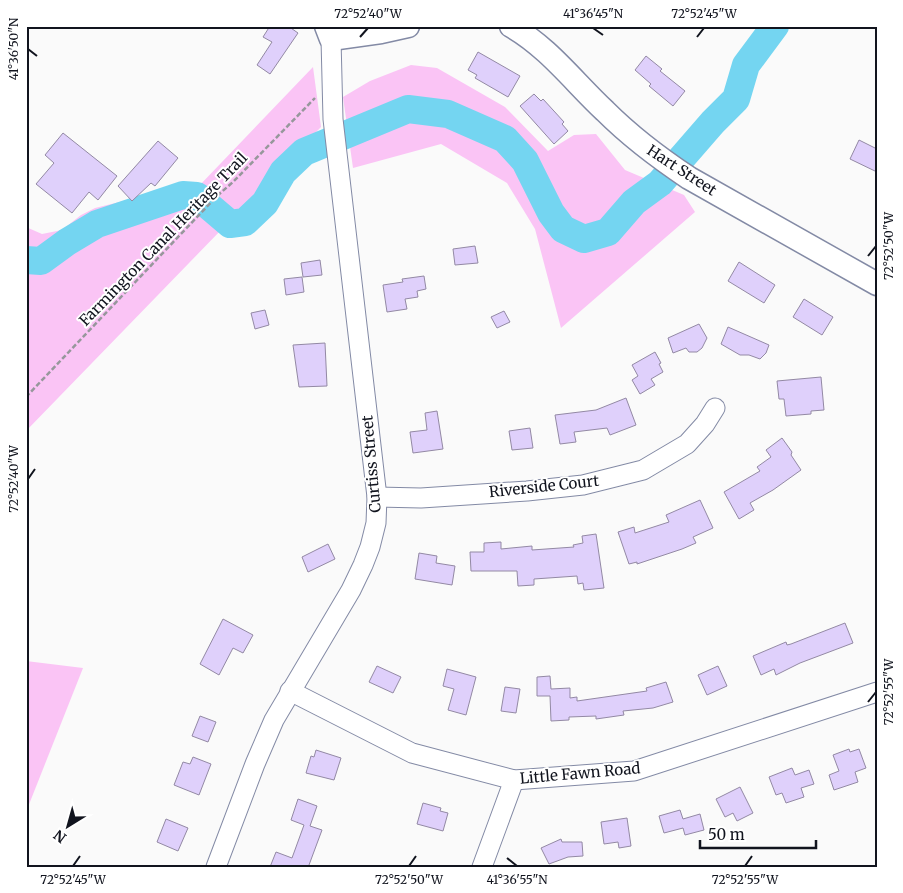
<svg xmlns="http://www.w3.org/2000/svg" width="903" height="893" viewBox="0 0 903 893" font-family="Merriweather,serif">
	<rect width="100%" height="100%" fill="#fafafa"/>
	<!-- green -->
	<g fill="#fac4f5">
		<polygon points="411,65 437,68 505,107 548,151 574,135 596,134 625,170 684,195 695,212 561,328 535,229 507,183 441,144 353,168 343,97 370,81"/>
		<polygon points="313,67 321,127 26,431 26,227 42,234 62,230 81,215 95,208 152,194 175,211"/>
		<polygon points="26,661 83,668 26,812"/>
	</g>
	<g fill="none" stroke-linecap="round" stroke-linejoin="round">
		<!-- river -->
		<polyline stroke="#74d5f1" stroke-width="28" points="26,260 41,261 67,242 97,224 183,195 197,196 230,224 245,222 265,203 283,172 304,152 408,109 448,114 505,139 525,161 551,213 563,229 584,239 608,232 634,202 660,183 713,122 736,99 746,65 775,26"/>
	</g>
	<!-- building -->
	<g fill="#dfd0fb" stroke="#9389a4">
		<polygon points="270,26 288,26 298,33 270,74 257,65 272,42 263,37"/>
		<polygon points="478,52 520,76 508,97 475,78 477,75 468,70"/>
		<polygon points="646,56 662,69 660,71 685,91 673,106 649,86 651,84 635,70"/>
		<polygon points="534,94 541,101 543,99 564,122 562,124 568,131 554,144 520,106"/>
		<polygon points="63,133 117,176 98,200 89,192 72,213 36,184 54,163 45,155"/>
		<polygon points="859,140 877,149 877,172 850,159"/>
		<polygon points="158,141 178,158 155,186 151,183 132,201 118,186"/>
		<polygon points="475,246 478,263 455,265 453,249"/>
		<polygon points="320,260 322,275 303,277 301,263"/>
		<polygon points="739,262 775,285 764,303 728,281"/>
		<polygon points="424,276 426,289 417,291 418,297 405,299 407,309 387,312 383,285 403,282 402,279"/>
		<polygon points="302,277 304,292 286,295 284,279"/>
		<polygon points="804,299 833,317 822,335 793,317"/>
		<polygon points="265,310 269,325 255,329 251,313"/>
		<polygon points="504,311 510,322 497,328 491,317"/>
		<polygon points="699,324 707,338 702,348 697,352 689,352 686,348 673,353 668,338"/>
		<polygon points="728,327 769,345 766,353 760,359 749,355 740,355 721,344"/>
		<polygon points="325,343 327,386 299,387 293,345"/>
		<polygon points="655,352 661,363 659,364 663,372 651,379 655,385 640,394 632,380 638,376 632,365"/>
		<polygon points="821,377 824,410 811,411 811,414 786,416 784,399 779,399 777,381"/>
		<polygon points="626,398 636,425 610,435 607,428 574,432 576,442 560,444 555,415 596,410"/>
		<polygon points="437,411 443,449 413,453 410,432 427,430 425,413"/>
		<polygon points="530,428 533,448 512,450 509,431"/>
		<polygon points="782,438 792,452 791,455 801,470 773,490 750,503 754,510 739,519 724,492 760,471 757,467 771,457 766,450"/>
		<polygon points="700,500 713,528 693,537 696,543 682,549 637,564 637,562 629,564 618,532 634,527 635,533 669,522 666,515"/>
		<polygon points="596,534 604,588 584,590 583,583 578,584 577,576 534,579 534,585 518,586 517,571 471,571 470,552 484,552 484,543 501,542 501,549 532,546 532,550 574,547 573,545 583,543 582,536"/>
		<polygon points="328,544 335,559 308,572 302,557"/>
		<polygon points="419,553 437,556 436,563 455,566 452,585 415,579"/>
		<polygon points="223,619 253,635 243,653 233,648 219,675 200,664"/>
		<polygon points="845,623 853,643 800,663 776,675 774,669 761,675 753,656 786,642 787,645 791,644"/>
		<polygon points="377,666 401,677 393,693 369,682"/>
		<polygon points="718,666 727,686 707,695 698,675"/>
		<polygon points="447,669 476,677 466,715 448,710 454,689 443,686"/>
		<polygon points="550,676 551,689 570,688 570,698 577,697 577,701 647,691 646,688 666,682 673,702 653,708 623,711 624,715 596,719 596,716 569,717 569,720 551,721 550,696 537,696 537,677"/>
		<polygon points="505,687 520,689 516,713 501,711"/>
		<polygon points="200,716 216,722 208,742 192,736"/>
		<polygon points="849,749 850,752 859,749 866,768 855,772 858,782 834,790 829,775 839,771 833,755"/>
		<polygon points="316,750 341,758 334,780 306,773 311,756 314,757"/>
		<polygon points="193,757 211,764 199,795 174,785 183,762 190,764"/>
		<polygon points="792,768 795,775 809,770 814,784 801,788 804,797 786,803 782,793 776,795 769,777"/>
		<polygon points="740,787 753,813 737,821 733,813 725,817 716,799"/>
		<polygon points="298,799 317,806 310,826 322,830 309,865 311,867 270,867 276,852 292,858 304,825 291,820"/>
		<polygon points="423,803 441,808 440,811 448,813 443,831 417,824"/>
		<polygon points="680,810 683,819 700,814 704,830 685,835 683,828 664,833 659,816"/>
		<polygon points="627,818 631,846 619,848 618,842 604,844 601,822"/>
		<polygon points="166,819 188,828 178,851 157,842"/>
		<polygon points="561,839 562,842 582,842 583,856 568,857 549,864 541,848"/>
	</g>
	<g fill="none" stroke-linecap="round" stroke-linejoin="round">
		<!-- minor casing -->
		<g stroke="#838aa5" stroke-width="21">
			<g id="minor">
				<polyline points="377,497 421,498 527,491 583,485 643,470 687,444 705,424 715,408"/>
				<polyline points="290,691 412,753 514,780 634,771 877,692"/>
				<polyline points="216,867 255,764 274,720 351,590 363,565 370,547 376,523 377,497 333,119 331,39"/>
				<polyline points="482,867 514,780"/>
			</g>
		</g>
		<!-- tertiary casing -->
		<g stroke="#838aa5" stroke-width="25">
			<g id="tertiary">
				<polyline points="326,26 331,39 381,32 408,26"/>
				<path d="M511 26C548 47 574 82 605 111 631 137 659 158 689 178L877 284"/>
			</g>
		</g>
		<!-- path -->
		<polyline stroke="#96979b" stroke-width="2.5" stroke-dasharray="5 2.5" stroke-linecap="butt" points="26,397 217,196 233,182 315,98"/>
		<!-- minor -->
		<use href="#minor" stroke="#fff" stroke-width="19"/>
		<!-- tertiary -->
		<use href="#tertiary" stroke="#fff" stroke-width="22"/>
	</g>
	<!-- ticks -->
	<path fill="none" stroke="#11141e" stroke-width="2" d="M593 28 603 35M360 37 368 28M697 37 704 28M28 49 37 56M868 256 876 246M28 479 35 469M868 702 876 692M507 858 517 866M73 866 80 856M409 866 416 856M745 866 752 856"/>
	<g text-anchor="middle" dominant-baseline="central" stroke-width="4" stroke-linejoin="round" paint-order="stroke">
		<!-- street labels -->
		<g font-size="15" fill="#11141e" stroke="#fff">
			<text transform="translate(682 170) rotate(33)">Hart Street</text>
			<text transform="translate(163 239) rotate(-46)">Farmington Canal Heritage Trail</text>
			<text transform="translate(371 464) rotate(-95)">Curtiss Street</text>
			<text transform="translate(544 486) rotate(-6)">Riverside Court</text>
			<text transform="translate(580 773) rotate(-5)">Little Fawn Road</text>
		</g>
	</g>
	<!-- border -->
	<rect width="903" height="893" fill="none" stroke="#ffffff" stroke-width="55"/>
	<!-- north arrow -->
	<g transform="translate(68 826) rotate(217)" stroke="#ffffff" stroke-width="4" paint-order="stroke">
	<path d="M0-4L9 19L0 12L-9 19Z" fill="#11141e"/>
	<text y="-8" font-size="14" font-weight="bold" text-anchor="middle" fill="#11141e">N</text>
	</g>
	<!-- scale -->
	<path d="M700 840v8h116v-8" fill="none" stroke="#11141e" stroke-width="2.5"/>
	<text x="708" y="840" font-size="15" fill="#11141e" stroke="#ffffff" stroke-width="4" paint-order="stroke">50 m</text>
	<rect x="28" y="28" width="848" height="838" fill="none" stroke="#11141e" stroke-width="2"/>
	<g font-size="12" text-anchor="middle" fill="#11141e">
		<text x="368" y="18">72°52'40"W</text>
		<text x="593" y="18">41°36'45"N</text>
		<text x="704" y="18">72°52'45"W</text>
		<text transform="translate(14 49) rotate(-90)" y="4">41°36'50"N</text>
		<text transform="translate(889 246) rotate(-90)" y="4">72°52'50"W</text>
		<text transform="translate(14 479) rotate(-90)" y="4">72°52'40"W</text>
		<text transform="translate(889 692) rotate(-90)" y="4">72°52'55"W</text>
		<text x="73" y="884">72°52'45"W</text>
		<text x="409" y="884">72°52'50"W</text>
		<text x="517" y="884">41°36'55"N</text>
		<text x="745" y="884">72°52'55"W</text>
	</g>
</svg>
